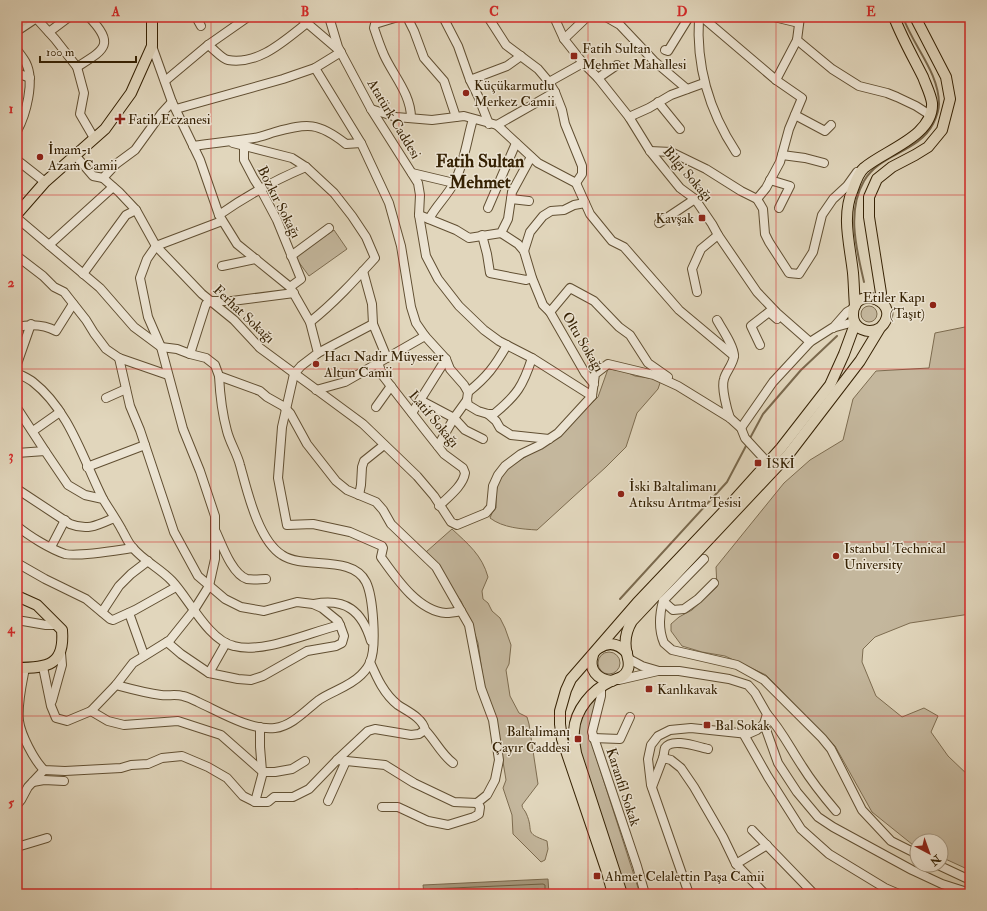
<svg xmlns="http://www.w3.org/2000/svg" width="987" height="911" viewBox="0 0 987 911" font-family="'IM FELL Double Pica',serif">
	<rect width="100%" height="100%" fill="#e1d6bc"/>
	<filter id="stains"><feTurbulence type="fractalNoise" baseFrequency=".005" numOctaves="4"/><feColorMatrix values="0 0 0 0 .2 0 0 0 0 .09 0 0 0 0 .02 0 0 0 .5 -.17"/></filter>
	<radialGradient id="worn" r=".72"><stop offset=".6" stop-color="#630" stop-opacity="0"/><stop offset="1" stop-color="#630" stop-opacity=".3"/></radialGradient>
	<!-- green -->
	<g fill="#c4b79d" stroke="#7d6c50">
		<polygon points="334,230 347,249 309,276 295,257"/>
		<circle cx="869" cy="314" r="8"/>
		<polygon points="970,326 970,614 910,623 875,637 863,649 862,662 876,696 902,717 924,708 938,716 931,732 948,756 970,777 970,867 965,868 941,857 941,841 917,841 917,847 913,845 872,812 835,746 766,675 725,656 702,652 682,646 671,631 671,624 679,617 692,610 717,587 716,567 784,483 810,460 843,440 853,399 876,371 929,368 935,333"/>
		<path d="M608 369 624 371 635 376 661 380 658 389 637 413 626 447 606 467 537 530C522 529 503 528 490 518L492 513 496 508V497L497 484 503 473 511 466 560 435 598 397Z"/>
		<path d="M452 529C468 544 482 555 488 577L482 591 483 599 488 603 492 611 500 618 505 628 511 645 509 664 506 670 510 696 519 713 527 717 529 724 538 784 522 805C522 809 525 810 526 813 535 832 522 832 547 841L548 849 545 860 541 862 513 834 512 815 503 788 506 780 496 719 484 686 478 643 471 623 461 601 426 552Z"/>
		<circle cx="609" cy="663" r="11"/>
		<polygon points="597,696 598,697 589,735 640,894 626,894 576,738 582,713"/>
	</g>
	<!-- water -->
	<g fill="#a7997d" stroke="#7a694d">
		<polygon points="548,879 549,894 424,894 423,885"/>
		<polygon points="358,889 358,894 299,894"/>
	</g>
	<g fill="none" stroke-linecap="round" stroke-linejoin="round">
		<!-- shore -->
		<g stroke="#6e5e40" stroke-width="1">
			<polyline points="428,894 428,890 430,889 543,884 545,885 545,894"/>
			<polyline points="433,894 538,889 540,890 540,894"/>
		</g>
		<!-- stream -->
		<g stroke="#7a694d" stroke-width="2">
			<path d="M864 282C857 251 846 212 864 181 880 153 918 153 933 124 936 118 939 111 939 104 939 72 913 46 903 17"/>
			<polyline points="749,440 763,414 801,370 837,336"/>
			<polyline points="620,599 727,482 747,444"/>
		</g>
		<!-- minor casing -->
		<g stroke="#614f32" stroke-width="10">
			<g id="minor">
				<polyline points="196,17 201,26"/>
				<polyline points="329,17 338,47 371,109 418,183 420,195 419,215 426,256 438,279 459,306 484,330 499,341 532,358 592,396"/>
				<path d="M398 17 375 24 374 28C377 37 380 46 384 55 393 75 411 94 411 118"/>
				<polyline points="407,17 414,31 424,58 444,81 456,117"/>
				<polyline points="443,17 458,46 470,80 507,66 521,56"/>
				<polyline points="488,17 506,45 538,69 549,82 555,92 562,110 565,124 582,166 582,174 576,183"/>
				<polyline points="554,17 564,39 583,63 598,78 629,117 650,151 680,188 695,199 712,224 718,235 757,292 777,313 810,342"/>
				<polyline points="606,17 620,25 654,61 687,89"/>
				<path d="M699 17C696 65 709 111 736 152"/>
				<polyline points="774,17 799,23"/>
				<polyline points="800,17 797,40 832,69 859,86 887,93 897,97 916,106 930,115"/>
				<polyline points="36,18 55,39 77,67 84,93 80,114 94,138"/>
				<polyline points="17,31 38,17"/>
				<polyline points="49,32 69,17"/>
				<polyline points="564,39 587,17"/>
				<path d="M208 45C214 49 222 59 228 60 259 65 284 41 307 23"/>
				<path d="M152 46 172 102 200 160 219 215 237 244 290 287 310 322 318 353 301 366 294 374 282 427 278 478 287 525 313 524 350 532 382 546 383 548 381 557C396 578 418 611 446 613 451 613 456 612 461 611"/>
				<path d="M17 50C20 54 24 59 26 63 35 81 26 115 17 131"/>
				<polyline points="665,50 668,51 689,17"/>
				<path d="M77 67C104 50 116 45 89 17"/>
				<polyline points="315,68 361,143"/>
				<polyline points="17,73 30,78"/>
				<polyline points="598,78 617,65"/>
				<polyline points="470,80 478,96 489,124"/>
				<polyline points="776,80 797,40"/>
				<polyline points="165,81 208,45 248,17"/>
				<polyline points="549,82 583,63"/>
				<polyline points="172,102 161,114 135,150 116,164 103,178 119,192 136,210 156,246 202,294 234,320 260,348 363,424 417,476 434,496 451,522 457,525 486,513 491,507 493,486 498,475 505,466 521,454 540,445 558,433 592,396 595,374 608,364 654,375 678,386 730,418 741,428 745,438 768,463"/>
				<polyline points="658,102 680,129"/>
				<polyline points="176,109 283,79 315,68 341,52 300,17"/>
				<polyline points="371,109 396,117 432,120 464,116 497,125 538,163 576,183 590,214 612,241 624,247 679,310 734,356"/>
				<polyline points="795,115 825,131 831,125"/>
				<polyline points="629,117 649,108 671,95 704,83"/>
				<polyline points="497,125 555,92"/>
				<path d="M233 143 292 158 306 167 334 193 352 216 366 237 375 258C355 280 334 303 310 322"/>
				<polyline points="244,145 244,160 254,179 261,190 277,220 301,279 290,287"/>
				<path d="M193 146C213 143 234 141 254 138 261 137 268 134 275 132 308 123 318 122 346 144L361 143 389 203 401 246 411 307 416 323 425 336 446 359 450 369 464 385 468 392 467 400 468 405 478 411 488 414H494C517 395 523 386 532 358"/>
				<polyline points="650,151 671,152 706,169 741,191 757,199 766,188 780,162 789,129 802,98 776,80 702,17"/>
				<polyline points="75,155 93,176 103,178"/>
				<polyline points="782,155 805,158 824,163"/>
				<polyline points="17,160 45,182"/>
				<polyline points="412,173 454,183"/>
				<polyline points="770,180 790,186 779,208"/>
				<polyline points="511,199 529,201"/>
				<polyline points="757,199 763,209 765,234 769,242 789,273 799,274 813,252 822,215 833,199 847,186 857,172"/>
				<polyline points="488,208 516,143"/>
				<path d="M219 215C246 196 275 180 306 167"/>
				<polyline points="419,215 456,230 469,238 501,233 508,219 512,192 531,157"/>
				<polyline points="17,218 100,288 134,327 161,347 177,349 190,354 206,358 215,365 219,376 260,391 267,397 283,406 290,413 307,444 336,481 347,490 376,502 383,510 391,524 436,567 469,625 481,688 493,720 499,760 495,780 487,795 477,803 454,802 414,783 385,765 337,760"/>
				<path d="M429 219C436 206 447 196 454 183 464 165 467 139 473 119"/>
				<polyline points="659,223 695,199"/>
				<polyline points="501,233 518,244 524,251 532,278 543,305 550,312 570,288 594,301 619,327 630,335 648,363 668,377"/>
				<polyline points="482,235 487,254 490,273 526,280 532,278"/>
				<polyline points="49,245 113,187"/>
				<polyline points="524,251 530,232 543,216 551,211 564,210 574,205 585,203"/>
				<polyline points="17,256 43,276 54,287 64,292 86,320 94,333 106,349 119,358 168,375"/>
				<polyline points="291,256 329,228"/>
				<polyline points="222,266 256,259"/>
				<polyline points="363,271 372,304 373,324"/>
				<polyline points="83,274 126,215 136,210"/>
				<polyline points="697,292 692,269 701,249 718,235"/>
				<polyline points="550,312 585,373 594,384"/>
				<path d="M717 320C722 329 734 346 734 356 733 365 726 371 724 379 721 387 727 410 730 418"/>
				<path d="M17 327C31 324 43 324 56 331L73 304"/>
				<polyline points="833,328 847,312 854,308"/>
				<polyline points="760,345 751,326 769,312 777,319"/>
				<polyline points="318,353 373,324 387,358"/>
				<polyline points="190,354 206,304 212,301 232,301 294,293"/>
				<path d="M378 363 383 376 425 430 444 454 463 468 465 473C463 486 448 497 439 506"/>
				<polyline points="17,364 31,324"/>
				<path d="M17 373C22 376 28 378 33 382 69 410 83 459 103 499"/>
				<polyline points="316,390 345,382 425,336"/>
				<path d="M468 392C487 377 495 366 507 345"/>
				<polyline points="106,398 126,389"/>
				<polyline points="420,400 454,418 465,430 483,439"/>
				<polyline points="376,407 391,386"/>
				<polyline points="17,408 45,451"/>
				<polyline points="412,413 446,359"/>
				<polyline points="488,414 496,421 500,428 511,435 549,439"/>
				<polyline points="741,428 773,382 810,342 832,328 854,322"/>
				<polyline points="33,431 60,412"/>
				<polyline points="438,446 454,418 467,400"/>
				<path d="M17 453 45 451 68 485 85 495 103 499C109 509 116 519 122 530 125 535 128 543 133 548 144 561 161 569 172 581 189 599 209 641 234 646 264 654 310 632 340 625L338 621 322 608 313 604 297 602 264 611 241 607 225 599 198 576 174 532 140 430 130 406 119 358"/>
				<polyline points="87,467 145,445"/>
				<path d="M17 489 70 524C88 531 98 525 114 518"/>
				<polyline points="359,495 361,485 362,467 364,461 384,445"/>
				<path d="M17 526C29 536 50 549 65 554 78 557 118 550 133 548"/>
				<path d="M216 532C222 545 232 574 247 579 253 580 261 579 266 579"/>
				<polyline points="51,547 65,520"/>
				<path d="M704 559 663 601C659 616 658 629 664 643L672 650 737 665 764 680 822 738 831 749 862 810 891 841 917 854"/>
				<polyline points="17,563 45,579 86,599 110,619 113,620 135,610 176,587"/>
				<polyline points="663,601 673,610 684,609 698,599 714,583"/>
				<path d="M314 604C346 598 362 611 371 641"/>
				<polyline points="102,612 119,586 131,574 148,561"/>
				<polyline points="129,613 144,655"/>
				<polyline points="17,620 46,625 57,625"/>
				<polyline points="167,642 181,654 209,673 238,679 251,680 263,676 307,651 336,646 342,643 344,636 340,625"/>
				<polyline points="629,659 642,666 659,671 679,671 729,679 748,685 755,693 767,714 764,724 757,730 748,734 691,728 670,730 658,736 651,745 648,759 651,785 689,894"/>
				<polyline points="43,667 51,706 56,718 67,721 91,711 116,685 133,663 170,640 194,610 209,586 215,559 215,516 200,471 183,429 161,347 148,317 140,278 147,259 156,246 222,221"/>
				<path d="M25 668C22 684 17 704 19 721 21 735 34 760 44 770L65 771 121 768 131 765 148 764 162 758 182 756 208 767 227 778 243 796 255 802H268L274 797H293L309 789 337 760 368 731 375 729 411 735 419 734 425 730C423 718 407 711 398 705 384 694 377 678 370 662"/>
				<polyline points="209,673 226,643"/>
				<polyline points="619,680 658,671"/>
				<path d="M116 685C131 689 145 693 161 695 168 696 176 694 183 696 188 697 194 700 198 702 220 712 251 731 275 728 292 726 306 710 319 700 332 691 349 687 361 675 364 672 369 666 370 662 377 647 373 596 366 582 352 554 304 570 282 555 258 540 247 490 240 465 237 453 230 443 227 431 222 413 220 395 219 376"/>
				<polyline points="601,687 601,696 592,732 637,866 645,894"/>
				<polyline points="52,701 62,665 61,653"/>
				<polyline points="91,711 108,721 124,725 178,721 221,735 263,772 275,772 292,769 305,761"/>
				<path d="M767 714C782 731 790 748 802 766 812 782 824 797 836 811"/>
				<polyline points="764,724 778,763 797,792 818,817 833,827 912,870 942,884 967,892 970,894"/>
				<polyline points="260,727 260,747 262,771"/>
				<path d="M425 730C435 740 441 754 453 763"/>
				<polyline points="743,733 768,777 801,829 829,854 885,888 899,894"/>
				<polyline points="593,738 620,739 630,717"/>
				<path d="M663 758C664 755 664 751 665 748 672 737 698 747 708 749"/>
				<polyline points="33,782 44,780 64,781"/>
				<polyline points="652,787 663,758 671,760 681,768 694,787 723,837 736,864"/>
				<polyline points="328,801 346,761"/>
				<polyline points="255,802 263,772"/>
				<polyline points="17,805 21,800 28,787 44,770"/>
				<polyline points="382,807 398,807 428,821 448,825 474,817 479,814 480,807 477,803"/>
				<polyline points="752,830 814,894"/>
				<polyline points="17,847 47,838"/>
				<polyline points="938,865 970,880"/>
				<polyline points="765,894 736,864 767,845"/>
			</g>
		</g>
		<!-- major casing -->
		<g stroke="#362204" stroke-width="12">
			<g id="major">
				<polyline points="17,24 28,17"/>
				<polyline points="17,214 45,182 105,129 131,93 152,46 152,17"/>
				<polyline points="880,301 881,293 869,217 869,197 877,179 892,167 915,155 928,147 942,130 950,99 946,77 915,17"/>
				<path d="M855 306C854 295 854 284 853 273 850 245 841 216 853 189 855 183 859 172 864 168 885 150 934 136 932 103 931 95 926 85 923 77 913 57 902 38 894 17"/>
				<path d="M17 596 37 605 62 630C65 665 48 668 17 668"/>
				<path d="M599 648C609 641 619 644 627 653"/>
				<path d="M593 655C588 669 597 680 612 681"/>
				<polyline points="613,894 606,869 562,739 560,724 560,711 566,690 571,679 637,603 728,507 781,448 830,385 844,354 855,324"/>
				<path d="M622 894 576 753C575 746 573 738 574 731 575 710 592 690 611 681 619 678 625 677 628 669 630 663 628 659 627 654 624 643 626 631 632 621L788 455 860 361 880 328C906 303 854 282 853 314 852 329 869 335 880 328"/>
			</g>
		</g>
		<!-- minor -->
		<use href="#minor" stroke="#ece4d3" stroke-width="8"/>
		<!-- major -->
		<use href="#major" stroke="#e1d6bc" stroke-width="10"/>
	</g>
	<!-- grid -->
	<path fill="none" stroke="#d62828" stroke-width="1" stroke-opacity="0.55" d="M211 17V894M399 17V894M588 17V894M776 17V894M17 195H970M17 369H970M17 542H970M17 716H970"/>
	<!-- markers -->
	<g fill="#8f2418" stroke="#ece4d3" stroke-width="1.5">
		<rect x="570" y="52" width="8" height="8" rx="2"/>
		<circle cx="466" cy="93" r="4"/>
		<path d="M118 113h4v4h4v4h-4v4h-4v-4h-4v-4h4z"/>
		<circle cx="40" cy="157" r="4"/>
		<rect x="698" y="214" width="8" height="8" rx="2"/>
		<circle cx="933" cy="305" r="4"/>
		<circle cx="316" cy="364" r="4"/>
		<rect x="754" y="459" width="8" height="8" rx="2"/>
		<circle cx="621" cy="494" r="4"/>
		<circle cx="836" cy="556" r="4"/>
		<rect x="645" y="685" width="8" height="8" rx="2"/>
		<rect x="703" y="721" width="8" height="8" rx="2"/>
		<rect x="574" y="735" width="8" height="8" rx="2"/>
		<rect x="593" y="872" width="8" height="8" rx="2"/>
	</g>
	<g text-anchor="middle" dominant-baseline="central" stroke-width="3" stroke-linejoin="round" paint-order="stroke">
		<!-- poi labels -->
		<g font-size="14" fill="#362204" stroke="#ece4d3" text-anchor="start">
			<text x="582" y="48">Fatih Sultan<tspan x="582" dy="16">Mehmet Mahallesi</tspan></text>
			<text x="474" y="85">Küçükarmutlu<tspan x="474" dy="16">Merkez Camii</tspan></text>
			<text x="128" y="119">Fatih Eczanesi</text>
			<text x="48" y="149">İmam-ı<tspan x="48" dy="16">Azam Camii</tspan></text>
			<text x="694" y="218" text-anchor="end">Kavşak</text>
			<text x="925" y="297" text-anchor="end">Etiler Kapı<tspan x="925" dy="16">(Taşıt)</tspan></text>
			<text x="324" y="356">Hacı Nadir Müyesser<tspan x="324" dy="16">Altun Camii</tspan></text>
			<text x="766" y="463">İSKİ</text>
			<text x="629" y="486">İski Baltalimanı<tspan x="629" dy="16">Atıksu Arıtma Tesisi</tspan></text>
			<text x="844" y="548">Istanbul Technical<tspan x="844" dy="16">University</tspan></text>
			<text x="657" y="689">Kanlıkavak</text>
			<text x="715" y="725">Bal Sokak</text>
			<text x="570" y="731" text-anchor="end">Baltalimanı<tspan x="570" dy="16">Çayır Caddesi</tspan></text>
			<text x="605" y="876">Ahmet Celalettin Paşa Camii</text>
		</g>
		<!-- street labels -->
		<g font-size="14" fill="#362204" stroke="#ece4d3">
			<text transform="translate(394 119) rotate(59)">Atatürk Caddesi</text>
			<text transform="translate(688 174) rotate(49)">Bilgi Sokağı</text>
			<text transform="translate(279 202) rotate(63)">Bozkır Sokağı</text>
			<text transform="translate(244 314) rotate(43)">Ferhat Sokağı</text>
			<text transform="translate(583 342) rotate(59)">Oltu Sokağı</text>
			<text transform="translate(434 419) rotate(50)">Latif Sokağı</text>
			<text transform="translate(623 787) rotate(72)">Karanfil Sokak</text>
		</g>
		<!-- district labels -->
		<g font-size="18" font-weight="bold" fill="#362204" stroke="#ece4d3">
			<text x="480" y="161">Fatih Sultan<tspan x="480" dy="21">Mehmet</tspan></text>
		</g>
	</g>
	<!-- margin -->
	<rect width="987" height="911" fill="none" stroke="#e1d6bc" stroke-width="44"/>
	<!-- north arrow -->
	<g transform="translate(929 853) rotate(139)"><circle r="19" fill="#ece4d3" stroke="#a39680"/>
	<path d="M0-3L7 15L0 10L-7 15Z" fill="#8f2418"/>
	<text y="-6" font-size="11" font-weight="bold" text-anchor="middle" fill="#362204">N</text>
	</g>
	<!-- scale -->
	<path d="M40 56v6h96v-6" fill="none" stroke="#362204" stroke-width="2"/>
	<text x="46" y="56" font-size="12" fill="#362204" stroke="#ece4d3" stroke-width="3" paint-order="stroke">100 m</text>
	<rect x="22" y="22" width="943" height="867" fill="none" stroke="#d62828" stroke-width="1.5"/>
	<g font-size="13" text-anchor="middle" font-weight="bold" fill="#d62828">
		<text x="116" y="16">A</text>
		<text x="305" y="16">B</text>
		<text x="494" y="16">C</text>
		<text x="682" y="16">D</text>
		<text x="871" y="16">E</text>
		<text x="11" y="113">1</text>
		<text x="11" y="287">2</text>
		<text x="11" y="460">3</text>
		<text x="11" y="633">4</text>
		<text x="11" y="807">5</text>
	</g>
	<rect width="100%" height="100%" filter="url(#stains)"/>
	<rect width="100%" height="100%" fill="url(#worn)"/>
</svg>
